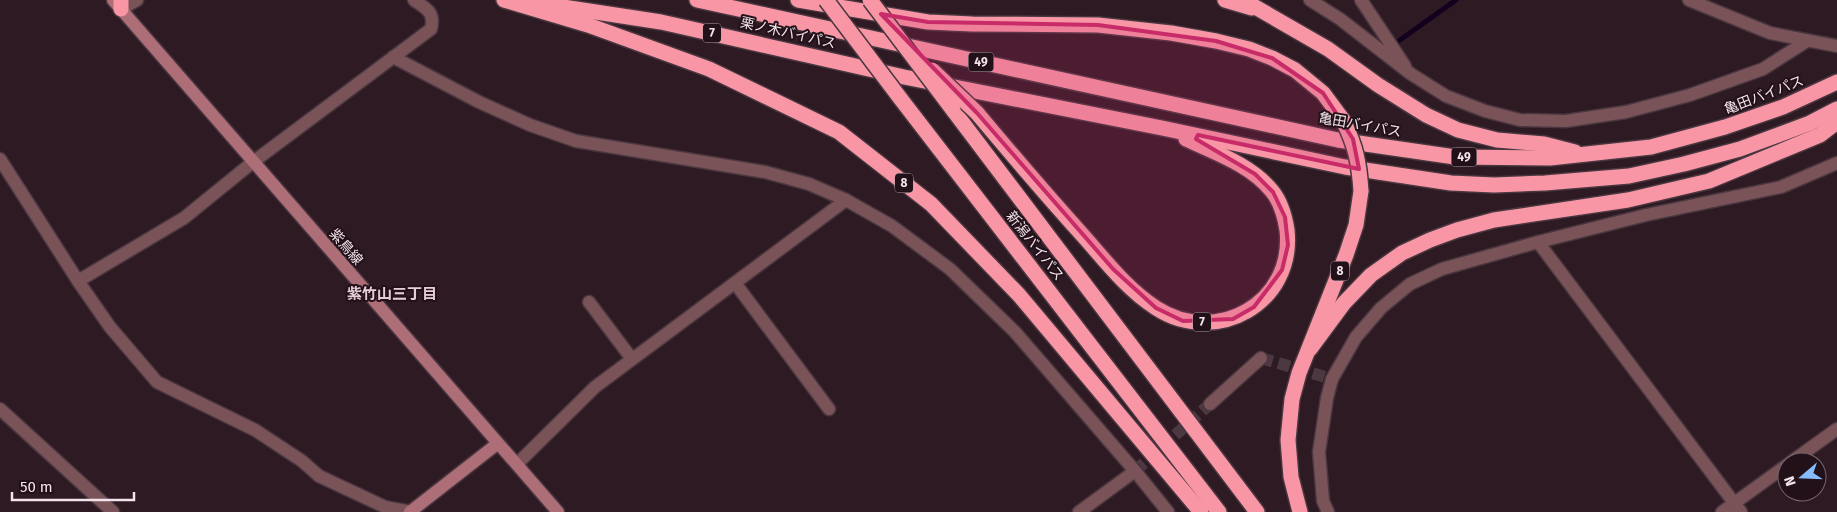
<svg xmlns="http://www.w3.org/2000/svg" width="1837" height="512" viewBox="0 0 1837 512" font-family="'Fira Sans','Noto Sans JP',sans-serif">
	<rect width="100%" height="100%" fill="#2d1a23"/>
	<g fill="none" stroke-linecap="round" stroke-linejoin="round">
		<!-- stream -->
		<polyline stroke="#13001f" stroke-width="5" points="1393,45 1456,0"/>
		<!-- street-tunnel -->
		<g stroke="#4b3841" stroke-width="12" stroke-dasharray="12 6" stroke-linecap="butt">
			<polyline points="1261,358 1332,379"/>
			<polyline points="1135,471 1210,404"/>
		</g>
		<!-- street casing -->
		<g stroke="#49363f" stroke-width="15">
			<g id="street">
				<polyline points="1310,0 1340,19 1411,74 1446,96 1485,111 1520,120 1566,121 1626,112 1690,95 1763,69 1807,41"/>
				<polyline points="1361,0 1405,66"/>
				<polyline points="1689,0 1770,33 1837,46"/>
				<polyline points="121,9 137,0"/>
				<polyline points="393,57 479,102 530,125 576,141 765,172 809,184 846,200 892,226 950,269 1015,332 1135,471 1168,512"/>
				<polyline points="0,159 78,281 110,327 157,382 255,430 302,461 319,476 385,507 412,512"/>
				<polyline points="1538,242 1741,512"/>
				<path d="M78 281 184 218 253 162 431 29C435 12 427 9 414 0"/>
				<polyline points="735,283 829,409"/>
				<polyline points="589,302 632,359"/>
				<polyline points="1210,404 1261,358"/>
				<polyline points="0,409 113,512"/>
				<polyline points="1791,462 1837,429"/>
				<polyline points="517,464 595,387 846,200"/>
				<polyline points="1079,512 1135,471"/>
				<polyline points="1328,512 1323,501 1319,452 1327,398 1332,379 1356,337 1381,308 1410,284 1442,269 1538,242 1646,215 1781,187 1837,163"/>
				<polyline points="1722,512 1787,465"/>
			</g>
		</g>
		<!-- secondary casing -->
		<g stroke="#49363f" stroke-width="15">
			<g id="secondary">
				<polyline points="113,0 558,512"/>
				<polyline points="410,512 497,444"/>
			</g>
		</g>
		<!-- highway casing -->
		<g stroke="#49363f" stroke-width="18">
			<g id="highway">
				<polyline points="504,0 588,25 709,69 839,132 931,204 1019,295 1201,512"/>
				<polyline points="518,0 661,22 904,77 1162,128 1345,167 1451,183 1494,185 1545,183 1629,176 1684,164 1740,149 1810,123 1837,109"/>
				<polyline points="697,0 1338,140 1455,157 1550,158 1651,147 1725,127 1783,107 1837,82"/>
				<polyline points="798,0 928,22 972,24 1098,25 1171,33 1216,41 1249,49 1272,58 1295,70 1323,93 1343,120"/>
				<polyline points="1225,0 1252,8"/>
				<polyline points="1243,0 1328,49 1378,85 1426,115 1458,130 1497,140 1544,144 1575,152"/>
				<polyline points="121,9 121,0"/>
				<polyline points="900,98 1219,512"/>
				<polyline points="953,110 1257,512"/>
				<path d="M977 113C1013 156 1049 198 1086 239 1107 263 1128 290 1156 308 1216 347 1295 303 1287 230 1285 217 1281 202 1272 191 1251 165 1216 153 1186 139"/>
				<polyline points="1310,349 1344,303 1371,275 1402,253 1430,240 1457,230 1494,220 1628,200 1709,181 1820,135 1837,122"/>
				<polyline points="1300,512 1291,477 1288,440 1292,399 1299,373 1346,255 1356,225 1361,191"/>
			</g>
		</g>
		<!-- street -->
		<use href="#street" stroke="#7a5358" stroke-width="12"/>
		<!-- secondary -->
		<use href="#secondary" stroke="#ad6e78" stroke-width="12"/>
		<!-- highway -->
		<use href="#highway" stroke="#f896a6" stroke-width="15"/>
		<!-- highway-bridge casing -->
		<g stroke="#49363f" stroke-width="18" stroke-linecap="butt">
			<g id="highway-bridge">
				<polyline points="826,0 900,98"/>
				<polyline points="870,0 953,110"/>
				<polyline points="932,70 977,113"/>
				<path d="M1343 120C1356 147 1359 162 1361 191"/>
			</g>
		</g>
		<!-- highway-bridge -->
		<use href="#highway-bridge" stroke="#f896a6" stroke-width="15"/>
	</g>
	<!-- marked area -->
	<path fill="#c72c69" fill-opacity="0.2" stroke="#c72c69" stroke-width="4" stroke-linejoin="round" d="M881 14 928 22 1098 25 1216 41 1272 58 1323 93 1353 139 1359 169 1198 135 1196 139 1255 174 1273 192 1285 217 1288 245 1282 270 1254 307 1233 319 1183 321 1156 308 1113 269 977 113Z"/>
	<g text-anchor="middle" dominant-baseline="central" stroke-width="4" stroke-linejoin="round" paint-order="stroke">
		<!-- shield labels -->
		<g fill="#23111a" stroke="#b4a5ac" stroke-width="1">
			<rect x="703" y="23.5" width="18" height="19" rx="4"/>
			<rect x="968.5" y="52.5" width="25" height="19" rx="4"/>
			<rect x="1451.5" y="147.5" width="25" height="19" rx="4"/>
			<rect x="895" y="173.5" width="18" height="19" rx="4"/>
			<rect x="1331" y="261.5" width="18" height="19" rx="4"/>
			<rect x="1193" y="312.5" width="18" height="19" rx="4"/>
		</g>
		<g font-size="12" font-weight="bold" fill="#f2e4ea">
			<text x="712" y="33">7</text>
			<text x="981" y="62">49</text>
			<text x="1464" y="157">49</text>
			<text x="904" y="183">8</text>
			<text x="1340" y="271">8</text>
			<text x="1202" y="322">7</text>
		</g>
		<!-- street labels -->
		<g font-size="14" fill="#f2e4ea" stroke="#23111a">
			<text transform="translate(788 33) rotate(13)">栗ノ木バイパス</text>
			<text transform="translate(1764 95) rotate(-21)">亀田バイパス</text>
			<text transform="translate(1360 125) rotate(10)">亀田バイパス</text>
			<text transform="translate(1035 246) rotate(52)">新潟バイパス</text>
			<text transform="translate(346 247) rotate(49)">紫鳥線</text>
		</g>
		<!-- neighbourhood labels -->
		<g font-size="15" font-weight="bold" fill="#e7cdd8" stroke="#23111a">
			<text x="392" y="294">紫竹山三丁目</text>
		</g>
	</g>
	<!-- north arrow -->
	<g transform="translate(1802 477) rotate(251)"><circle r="24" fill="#23111a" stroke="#76656d"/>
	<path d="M0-4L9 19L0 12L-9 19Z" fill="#85bbfb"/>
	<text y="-8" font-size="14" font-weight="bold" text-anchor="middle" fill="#f2e4ea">N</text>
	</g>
	<!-- scale -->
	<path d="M12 492v8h122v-8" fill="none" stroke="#f2e4ea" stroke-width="2.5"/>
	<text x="20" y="492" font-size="15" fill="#f2e4ea" stroke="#23111a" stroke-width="4" paint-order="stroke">50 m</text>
</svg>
